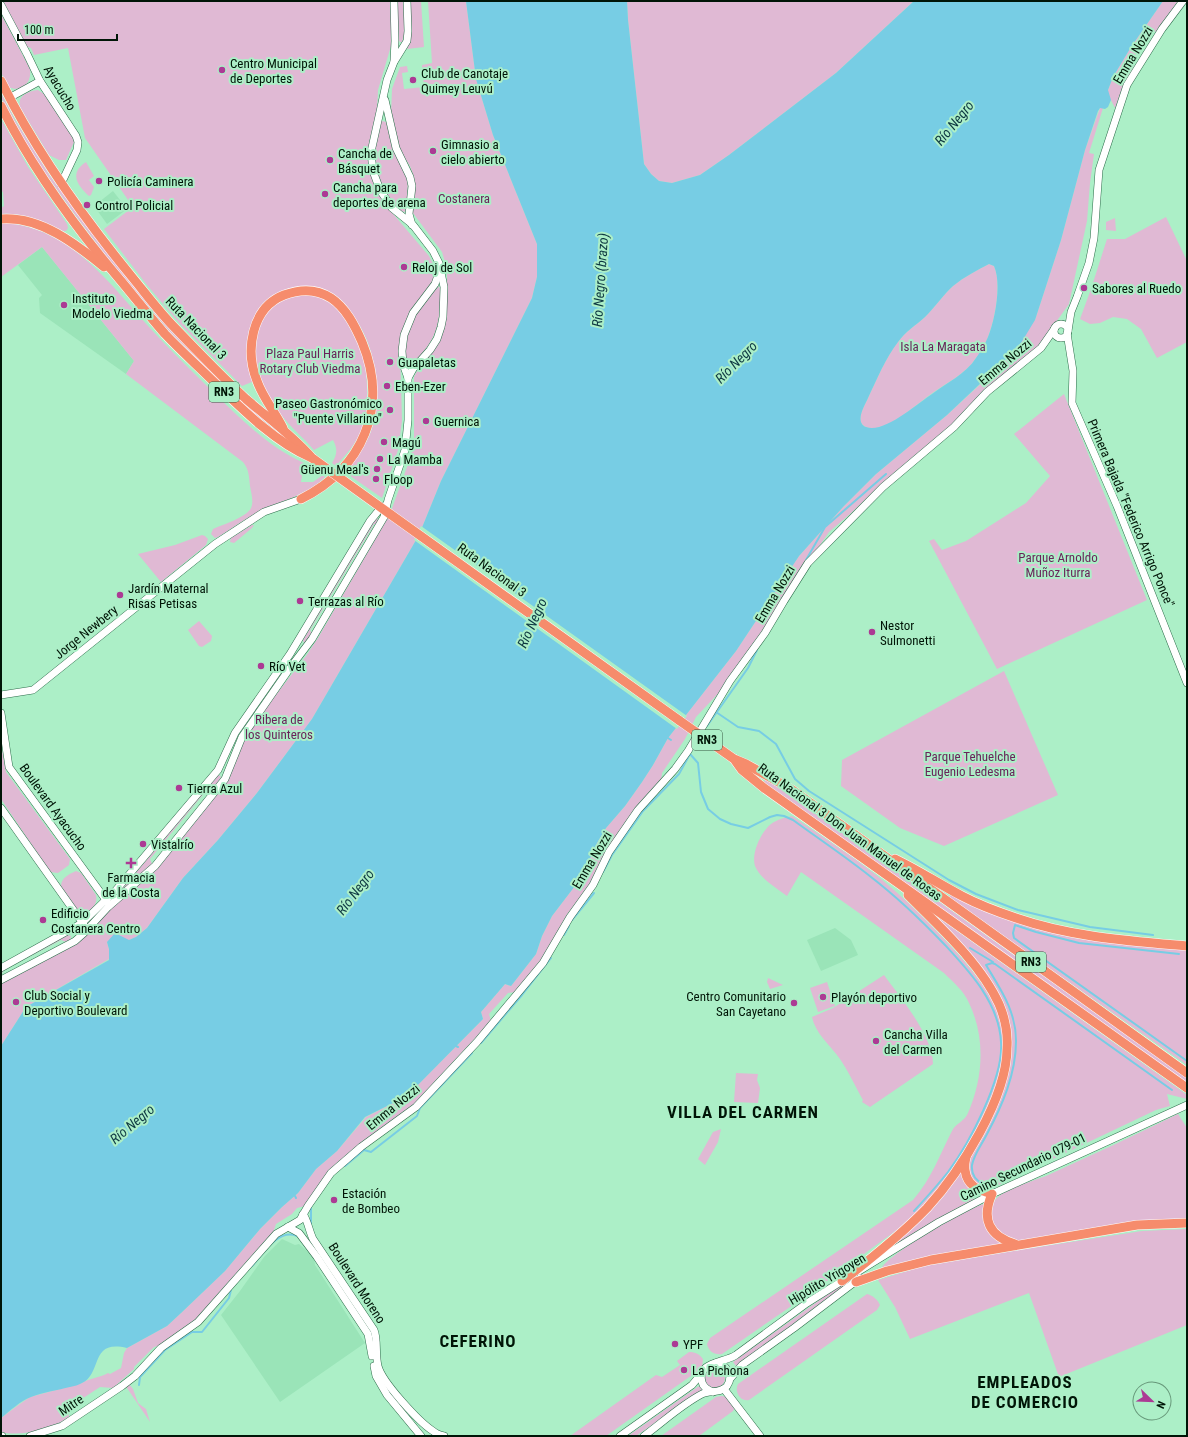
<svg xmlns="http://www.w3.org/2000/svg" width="1188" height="1437" viewBox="0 0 1188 1437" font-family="'Roboto Condensed',sans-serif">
	<rect width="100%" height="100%" fill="#acefc7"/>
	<!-- built -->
	<g fill="#9ae4b8">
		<polygon points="113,191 127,209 107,224 94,206"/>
		<polygon points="42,247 134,361 126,374 40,313 39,298 42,295 18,265"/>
		<polygon points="835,928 851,940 858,955 821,971 807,940"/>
		<polygon points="282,1239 295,1245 299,1244 314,1257 315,1265 365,1343 280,1402 221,1315 240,1291 264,1257"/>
	</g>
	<!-- green -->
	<g fill="#e0b9d4">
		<path d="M3 1H391V46L378 90 377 111 369 143 368 158 369 169 377 191 383 202 429 256 433 264 434 278 432 284 419 300 400 359 401 382 402 421 398 450 382 498 346 473C355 460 364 448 370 434 383 401 377 347 355 319 352 315 345 312 340 309 329 301 318 294 307 287 276 285 253 309 248 339 245 353 249 369 252 382L242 386 180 324 147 285 104 229 133 207 85 138 68 48 34 55 31 48 27 47Z"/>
		<polygon points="398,1 404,1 405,32 402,42 400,42 398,39"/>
		<polygon points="410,1 421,1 424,47 407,49 409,43"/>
		<polygon points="428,1 466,1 476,79 493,135 537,244 537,277 532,298 441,481 419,535 312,719 257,793 218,840 183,878 147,928 136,937 129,940 107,942 109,949 109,959 26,1007 1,1046 1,983 77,944 87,935 111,909 157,868 227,782 244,738 262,713 306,656 318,638 390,514 399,489 411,456 414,439 414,377 421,364 432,352 447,286 447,269 442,252 413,213 415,186 414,177 410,166 399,149 391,114 392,89 400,67 407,66 408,72 402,73 404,89 424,87 422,65 432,63"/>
		<polygon points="627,1 914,1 836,73 729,155 700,175 672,183 659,181 651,174 644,164 628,20"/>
		<polygon points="1163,1 1178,1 1157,31 1149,34 1134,57 1134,66 1124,84 1115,108 1108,94 1108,90 1113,77 1131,47"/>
		<path d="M1 14 30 69C32 83 22 93 8 87L1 72Z"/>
		<path d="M38 90 44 94 73 137 74 142 66 160H59L49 155 20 107C17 96 28 91 38 90Z"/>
		<polygon points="1,93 15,120 50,176 110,257 170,330 243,401 285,438 241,403 169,331 108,258 76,216 36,160 13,121 1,97"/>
		<path d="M1100 108H1103L1089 153 1094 154 1090 183 1087 221 1069 304 1038 347 954 423 886 480 850 514 829 532 784 597 747 656 730 681 696 717 685 739 662 773 661 781 589 887 568 913 541 961 516 992 508 993 489 1014 491 1021 414 1104 357 1146 305 1206 297 1208 292 1214 276 1224 273 1233 251 1257 199 1317 158 1346 154 1347 134 1367V1369L113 1388 100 1387 68 1408 69 1417C53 1429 21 1437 1 1432V1418L17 1406 30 1397 82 1383C90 1378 99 1378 108 1373L110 1374 121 1368 124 1353 127 1348 167 1326 181 1313 225 1271 260 1229 282 1207 298 1193 316 1169 337 1151 366 1117 407 1096 483 1019 481 1012 505 984 511 986 536 954 542 936 552 916 581 878 597 843 606 828 625 806 642 782 653 765 668 738 736 651 799 556 843 507 876 474 947 415 999 367 1035 320 1061 240 1085 150Z"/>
		<path d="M1 119 28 167 67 224 68 228 66 231H63C45 222 22 212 1 214V208L4 206 3 192 1 191Z"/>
		<path d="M382 121 386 122 387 125 393 147 408 177 407 205 405 212C389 211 375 170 375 156 374 145 378 133 380 122Z"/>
		<path d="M86 162 94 176 89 180 94 187 91 195 89 196C77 185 69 173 86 162Z"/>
		<polygon points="1166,217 1187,261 1187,342 1157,358 1141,329 1127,319 1113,317 1100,323 1090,324 1080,319 1091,289 1107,239 1125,239"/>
		<polygon points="1115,218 1116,231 1106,230 1106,222"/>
		<path d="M1 223C10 222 19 225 28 227 86 243 122 300 162 341 177 357 193 372 209 388 237 415 267 447 304 463L301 482H313L323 475 325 477C308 494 284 500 263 510 247 517 233 528 218 537L215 538 211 534 213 529C222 525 247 517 251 508 254 502 251 492 250 486 249 477 249 469 243 462L126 374 134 361 42 247 1 277Z"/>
		<path d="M989 264 994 266C1002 283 995 320 988 337 985 344 981 352 976 358 966 374 946 383 931 394 918 403 884 435 866 427 854 422 865 405 868 398 877 379 885 359 898 342 905 332 916 325 925 317 935 307 943 295 953 286 964 277 977 270 989 264Z"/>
		<path d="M439 286C441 291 440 298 440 304 439 326 435 338 421 355 418 359 415 363 409 362L406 359C401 331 420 305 439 286Z"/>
		<path d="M300 294C310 295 320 296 329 302 366 324 374 391 362 428 357 443 346 454 336 466L332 463C337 455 338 449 333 440L314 450C303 437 289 426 279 412 258 383 241 335 272 306 279 299 290 297 300 294Z"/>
		<polygon points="1064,394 1147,600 997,669 929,541 934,539 942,550 966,541 1026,503 1050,476 1014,434"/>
		<polygon points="376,518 378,519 376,524 374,524 310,630 312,634 306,643 304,643 303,640"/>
		<polygon points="252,525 254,525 252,528 234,543 230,542 231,538"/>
		<polygon points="202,535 205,536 208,539 206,545 161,582 138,554 175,545"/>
		<polygon points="199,621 212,636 211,641 202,647 199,646 188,630"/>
		<polygon points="1004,671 1058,795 944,846 900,828 841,786 842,760"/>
		<polygon points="1,744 6,772 70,859 69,865 58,873 50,872 1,799"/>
		<polygon points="219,775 221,777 213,790 210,786 150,859 152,864 118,894 217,776"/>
		<polygon points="765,780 769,781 1187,1078 1187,1084 766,785 764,782"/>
		<path d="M792 816C820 835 849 854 876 875 899 893 921 915 942 937 962 958 982 980 995 1006 1005 1027 1005 1053 1000 1076 998 1083 994 1090 991 1097 974 1141 947 1184 913 1217 899 1230 882 1240 868 1251 820 1287 771 1320 722 1354 714 1355 709 1352 707 1344L710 1338 913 1200C932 1178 939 1156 952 1131 955 1124 965 1121 968 1113 983 1079 986 1038 969 1003 964 991 953 982 944 973L801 872 787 896C777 888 760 879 755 866 751 853 761 832 771 824 778 819 784 818 792 816Z"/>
		<path d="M76 871 81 873 96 895C98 904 92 909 85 914H81L79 913 61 886C61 878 69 874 76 871Z"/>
		<polygon points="951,895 1047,932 1080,939 1187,949 1187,1065 972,914 949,897"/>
		<polygon points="936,916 1187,1095 1187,1099 1167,1094 1170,1106 1156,1110 992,1188 987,1190 973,1184 969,1173 968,1160 1009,1069 1012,1040 1010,1026 1003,1001 979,965"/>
		<polygon points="67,935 71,936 70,940 66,942 61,940 4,970 1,975 1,969"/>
		<path d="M884 975C900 997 933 1036 933 1064L870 1107 862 1102 863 1100C855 1086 849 1072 840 1059 830 1045 815 1033 812 1017L833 1008Z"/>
		<polygon points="768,978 783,985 770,989 767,982"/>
		<polygon points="827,982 835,1006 818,1012 810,988"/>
		<polygon points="736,1073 758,1074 757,1080 760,1088 758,1103 734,1102"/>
		<path d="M1178 1114 1187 1128V1221L1021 1242C1010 1240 999 1234 994 1225 989 1216 991 1203 998 1197 1005 1190 1035 1180 1046 1176 1090 1156 1135 1135 1178 1114Z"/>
		<polygon points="721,1129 718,1142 705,1165 698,1159 713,1132"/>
		<polygon points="959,1171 976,1193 974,1199 935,1221 893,1248 891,1246"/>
		<path d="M983 1204 984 1205 989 1233 1002 1245 881 1269C889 1253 964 1211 983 1204Z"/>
		<polygon points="1187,1229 1187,1325 1059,1377 1029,1293 910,1339 895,1307 878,1280 924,1266 1013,1251 1142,1231"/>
		<polygon points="853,1281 845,1289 736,1366 733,1362 842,1284"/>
		<path d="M867 1294C872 1295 878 1300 880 1305L877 1310 749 1400C740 1402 734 1391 738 1384Z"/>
		<path d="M689 1352C696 1352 699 1354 703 1359L702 1368 606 1436H570L656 1375 662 1377 680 1365 677 1361Z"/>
		<circle cx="715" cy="1378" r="10"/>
		<polygon points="129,1384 133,1389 138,1403 146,1409 150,1422 127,1388 126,1386"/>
		<polygon points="699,1386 702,1390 636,1436 628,1436"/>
		<polygon points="721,1396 728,1397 735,1407 733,1411 699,1436 661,1436 716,1397"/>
	</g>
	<!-- water -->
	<path fill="#77cde4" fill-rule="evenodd" d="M466 1H627L628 20 644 164 651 174 659 181 672 183 700 175 729 155 836 73 914 1H1163L1131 47 1113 77 1108 90 1111 100 1108 107 1105 109 1100 108 1098 111 1085 150 1061 240 1035 320 1018 348 947 415 876 474 843 507 799 556 736 651 668 738 653 765 642 782 625 806 606 828 597 843 581 878 552 916 542 936 536 954 511 986 505 984 481 1012 483 1019 407 1096 365 1117 337 1151 316 1169 298 1193 282 1207 260 1229 225 1271 181 1313 167 1326 127 1348C89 1339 103 1373 82 1383 79 1385 74 1386 70 1387 58 1390 44 1392 31 1397 20 1401 10 1411 1 1418V1046L26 1007 109 960V949L107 942 115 933 129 940 136 937 147 928 183 878 218 840 257 793 312 719 419 535 441 481 532 298 537 277V244L493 135 476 79ZM989 264 994 266C1002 283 995 320 988 337 985 344 981 351 976 358 966 374 946 383 932 394 918 403 884 434 866 427 854 422 865 405 868 398 877 379 885 359 898 342 905 332 916 325 925 317 935 307 943 295 953 286 964 277 977 270 989 264Z"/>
	<!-- pier -->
	<polygon fill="#acefc7" points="421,526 687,716 677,729 414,540"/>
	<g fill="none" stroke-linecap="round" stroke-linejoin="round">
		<!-- stream -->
		<g stroke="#77cde4" stroke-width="2">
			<polyline points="806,560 825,527 886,474"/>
			<polyline points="716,712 738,727 759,731 776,744 795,779 809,791 949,880 976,894 1018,910 1090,927 1153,935"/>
			<polyline points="707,726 748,668 757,650"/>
			<polyline points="668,738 671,740"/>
			<path d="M690 754 698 763 701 792 708 809 720 819 731 824 748 828 770 817 777 815 784 816 793 820C819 839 846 857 871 877 897 897 922 921 945 945 970 972 999 1003 1001 1042 1004 1078 969 1144 948 1172 937 1186 926 1198 914 1211"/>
			<polyline points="603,872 612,855 643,811 679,774 690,754"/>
			<polyline points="575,886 578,889"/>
			<polyline points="572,920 594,893"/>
			<polyline points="564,935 569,926"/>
			<polyline points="970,948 993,962"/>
			<polyline points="1179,954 1079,943 1036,932 1015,925 1013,933 1014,938 1187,1061"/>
			<polyline points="481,1043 522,995 551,958"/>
			<polyline points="456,1046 458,1047"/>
			<polyline points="345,1166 364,1150 371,1152 417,1116 420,1108 472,1053"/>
			<path d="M983 1184C975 1180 971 1174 972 1165 974 1154 982 1144 987 1134 1002 1106 1016 1074 1016 1041 1016 1011 1001 990 986 965L992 963 995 964 1172 1090"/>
			<polyline points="295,1196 296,1198"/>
			<polyline points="311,1207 311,1224"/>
			<path d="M252 1266C263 1254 278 1228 297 1236"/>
			<polyline points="139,1385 140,1377 165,1350 192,1332 202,1332 229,1298 231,1290"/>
		</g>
		<!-- secondary casing -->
		<g stroke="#2b6c49" stroke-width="8">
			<g id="secondary">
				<polyline points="407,1 408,31 407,41 394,62 387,80 371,152 373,171 380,190 392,208 413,225 433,251 439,263 444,287 443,317 441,327 437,339 430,350 413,369 408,378"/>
				<polyline points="1,5 27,54 40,81 76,136 78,142 77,150 61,184"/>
				<polyline points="394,61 395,41 394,1"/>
				<polyline points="9,98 40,81"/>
				<polyline points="385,100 396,148 410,177 412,186 409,214 412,225"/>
				<circle cx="1061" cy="331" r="7"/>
				<polyline points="1068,331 1071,312 1077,297 1089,263 1094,238 1099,170 1127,85 1162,29 1183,1"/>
				<polyline points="1067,333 1073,371 1072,403 1117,506 1187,683"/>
				<polyline points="1,695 33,690 215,544 264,512 301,499"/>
				<polyline points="1,713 9,767 106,900 107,902"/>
				<polyline points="1,808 84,925"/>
				<polyline points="1,968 82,923 116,890 218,770 235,733 290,654 370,521 379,510 384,506"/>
				<polyline points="1,980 75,941 84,933 108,907 155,866 225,779 242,737 290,668 312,639 384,517 388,500 405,450 408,420 408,378 403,364 402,351 404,335 413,313 435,284 440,270"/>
				<path d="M303 1214C308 1221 309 1231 313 1239L374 1330C378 1339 375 1354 378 1366 382 1382 419 1422 433 1431 436 1434 440 1435 444 1436"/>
				<polyline points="288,1227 299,1233 317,1257 368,1334 372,1356"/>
				<polyline points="859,1271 939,1222 992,1194 1187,1105"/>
				<polyline points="374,1366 376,1376 387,1395 421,1436"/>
				<polyline points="730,1379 742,1365 794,1328 860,1278"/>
				<polyline points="724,1389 760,1436"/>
				<path d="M713 1392C708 1390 703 1387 702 1382 696 1362 724 1363 736 1355L807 1303 845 1279"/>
				<polyline points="1,1436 2,1436"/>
				<polyline points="30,1436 62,1426 122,1386 135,1376 161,1348 198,1322 276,1234 300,1220 308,1206 331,1173 361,1147 416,1107 477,1042 543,963 570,917 593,885 609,852 638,810 675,769 688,751 730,681 765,633 784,601 808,563 883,487 954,427 987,392 1041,348 1055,328"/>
				<polyline points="620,1436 685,1390 692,1385 702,1373"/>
				<path d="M644 1436C663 1422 681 1405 702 1394 710 1390 721 1394 727 1386 734 1376 727 1365 716 1363"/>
			</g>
		</g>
		<!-- highway casing -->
		<g stroke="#fff" stroke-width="10">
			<g id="highway">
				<path d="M1 81C36 152 82 216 132 277 146 294 160 313 175 328 198 352 222 377 246 399 268 418 293 436 312 458"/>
				<path d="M1 106C33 170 75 227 121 281 136 299 150 317 165 334 181 351 199 367 215 383 242 409 276 443 310 457"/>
				<path d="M1 219C40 216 76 244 104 267"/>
				<path d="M283 428C275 412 263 398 257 381 245 351 251 308 284 295 300 289 317 289 331 298 346 308 355 326 362 342 389 407 363 468 301 499"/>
				<polyline points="390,514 680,721"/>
				<polyline points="734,759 742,770 764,788 1187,1088"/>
				<polyline points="734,759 746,764 791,789 1187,1073"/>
				<path d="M895 859C918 870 939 884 962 896 979 905 998 912 1016 918 1071 937 1129 941 1187 946"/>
				<path d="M966 1157C965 1162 964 1166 965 1170 967 1186 978 1190 992 1194 981 1219 989 1236 1015 1244"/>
				<path d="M842 1281C872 1258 901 1235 927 1208 960 1172 1007 1098 1007 1048 1008 1034 1005 1018 999 1004 981 964 939 926 908 895"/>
				<polyline points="856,1282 887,1271 931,1260 1137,1225 1187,1223"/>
			</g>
		</g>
		<!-- secondary -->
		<use href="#secondary" stroke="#fff" stroke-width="7"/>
		<!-- highway -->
		<use href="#highway" stroke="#f68c6c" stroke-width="9"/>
		<!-- highway-bridge casing -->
		<g stroke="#fff" stroke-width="10" stroke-linecap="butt">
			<g id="highway-bridge">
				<polyline points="312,458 390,514"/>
				<polyline points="680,721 734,759"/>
			</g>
		</g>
		<!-- highway-bridge -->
		<use href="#highway-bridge" stroke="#f68c6c" stroke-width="9"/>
	</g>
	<!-- markers -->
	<g fill="#ac3a94" stroke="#acefc7" stroke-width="1.5">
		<circle cx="222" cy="70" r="4"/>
		<circle cx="413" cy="80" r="4"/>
		<circle cx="433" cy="151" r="4"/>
		<circle cx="330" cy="160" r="4"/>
		<circle cx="99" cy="181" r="4"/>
		<circle cx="325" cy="194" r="4"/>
		<circle cx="87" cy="205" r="4"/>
		<circle cx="404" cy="267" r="4"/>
		<circle cx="1084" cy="288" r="4"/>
		<circle cx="64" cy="305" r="4"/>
		<circle cx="390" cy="362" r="4"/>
		<circle cx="387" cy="386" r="4"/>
		<circle cx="390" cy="410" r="4"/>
		<circle cx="426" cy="421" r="4"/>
		<circle cx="384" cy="442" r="4"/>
		<circle cx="380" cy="459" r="4"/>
		<circle cx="377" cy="469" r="4"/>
		<circle cx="376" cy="479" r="4"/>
		<circle cx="120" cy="595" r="4"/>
		<circle cx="300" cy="601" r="4"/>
		<circle cx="872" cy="632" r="4"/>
		<circle cx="261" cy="666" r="4"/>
		<circle cx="179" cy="788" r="4"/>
		<circle cx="143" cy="844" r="4"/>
		<path d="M129 857h4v4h4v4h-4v4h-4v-4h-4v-4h4z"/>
		<circle cx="43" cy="920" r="4"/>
		<circle cx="823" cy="997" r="4"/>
		<circle cx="16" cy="1002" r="4"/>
		<circle cx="794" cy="1003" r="4"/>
		<circle cx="876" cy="1041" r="4"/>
		<circle cx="334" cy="1200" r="4"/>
		<circle cx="675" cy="1344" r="4"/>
		<circle cx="684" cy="1370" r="4"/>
	</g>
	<g text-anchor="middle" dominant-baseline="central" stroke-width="4" stroke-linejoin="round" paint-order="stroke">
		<!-- shield labels -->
		<g fill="#acefc7" stroke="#345641" stroke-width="1">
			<rect x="209" y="382" width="30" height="20" rx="3"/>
			<rect x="692" y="730" width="30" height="20" rx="3"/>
			<rect x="1016" y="952" width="30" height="20" rx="3"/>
		</g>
		<g font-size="12" font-weight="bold" fill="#001507">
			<text x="224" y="392">RN3</text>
			<text x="707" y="740">RN3</text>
			<text x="1031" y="962">RN3</text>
		</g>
		<!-- street labels -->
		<g font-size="13" fill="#001507" stroke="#acefc7">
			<text transform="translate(1133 55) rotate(-59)">Emma Nozzi</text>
			<text transform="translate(60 88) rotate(59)">Ayacucho</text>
			<text transform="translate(196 328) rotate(46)">Ruta Nacional 3</text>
			<text transform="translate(1005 362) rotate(-40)">Emma Nozzi</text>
			<text transform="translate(1131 513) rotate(67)">Primera Bajada "Federico Arrigo Ponce"</text>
			<text transform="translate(492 570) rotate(36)">Ruta Nacional 3</text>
			<text transform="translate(775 594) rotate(-59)">Emma Nozzi</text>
			<text transform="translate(86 632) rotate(-39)">Jorge Newbery</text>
			<text transform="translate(53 807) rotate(54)">Boulevard Ayacucho</text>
			<text transform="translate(850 832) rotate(36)">Ruta Nacional 3 Don Juan Manuel de Rosas</text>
			<text transform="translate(592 860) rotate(-59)">Emma Nozzi</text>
			<text transform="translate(393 1107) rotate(-39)">Emma Nozzi</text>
			<text transform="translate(1023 1167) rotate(-26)">Camino Secundario 079-01</text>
			<text transform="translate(827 1279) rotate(-31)">Hipólito Yrigoyen</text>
			<text transform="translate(357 1283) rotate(57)">Boulevard Moreno</text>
			<text transform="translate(71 1405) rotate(-34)">Mitre</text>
		</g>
		<!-- poi labels -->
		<g font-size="13" fill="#001507" stroke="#acefc7" text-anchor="start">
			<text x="230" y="63">Centro Municipal<tspan x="230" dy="15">de Deportes</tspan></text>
			<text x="421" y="73">Club de Canotaje<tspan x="421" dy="15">Quimey Leuvú</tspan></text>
			<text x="441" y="144">Gimnasio a<tspan x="441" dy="15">cielo abierto</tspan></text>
			<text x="338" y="153">Cancha de<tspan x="338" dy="15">Básquet</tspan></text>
			<text x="107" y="181">Policía Caminera</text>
			<text x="333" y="187">Cancha para<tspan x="333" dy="15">deportes de arena</tspan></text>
			<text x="95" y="205">Control Policial</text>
			<text x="412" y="267">Reloj de Sol</text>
			<text x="1092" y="288">Sabores al Ruedo</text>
			<text x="72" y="298">Instituto<tspan x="72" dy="15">Modelo Viedma</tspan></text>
			<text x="398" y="362">Guapaletas</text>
			<text x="395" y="386">Eben-Ezer</text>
			<text x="382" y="403" text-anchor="end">Paseo Gastronómico<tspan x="382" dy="15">"Puente Villarino"</tspan></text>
			<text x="434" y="421">Guernica</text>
			<text x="392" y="442">Magú</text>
			<text x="388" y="459">La Mamba</text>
			<text x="369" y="469" text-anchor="end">Güenu Meal's</text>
			<text x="384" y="479">Floop</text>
			<text x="128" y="588">Jardín Maternal<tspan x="128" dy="15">Risas Petisas</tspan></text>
			<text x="308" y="601">Terrazas al Río</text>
			<text x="880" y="625">Nestor<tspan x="880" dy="15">Sulmonetti</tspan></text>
			<text x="269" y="666">Río Vet</text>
			<text x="187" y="788">Tierra Azul</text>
			<text x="151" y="844">Vistalrío</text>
			<text x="131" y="877" text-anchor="middle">Farmacia<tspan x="131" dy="15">de la Costa</tspan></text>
			<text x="51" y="913">Edificio<tspan x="51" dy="15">Costanera Centro</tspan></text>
			<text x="24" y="995">Club Social y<tspan x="24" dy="15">Deportivo Boulevard</tspan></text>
			<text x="786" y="996" text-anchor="end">Centro Comunitario<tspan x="786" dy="15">San Cayetano</tspan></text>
			<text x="831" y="997">Playón deportivo</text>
			<text x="884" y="1034">Cancha Villa<tspan x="884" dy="15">del Carmen</tspan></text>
			<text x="342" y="1193">Estación<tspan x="342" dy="15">de Bombeo</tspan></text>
			<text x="683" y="1344">YPF</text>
			<text x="692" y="1370">La Pichona</text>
		</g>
		<!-- park labels -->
		<g font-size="13" fill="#69245a" stroke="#acefc7">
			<text x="464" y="198">Costanera</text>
			<text x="943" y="346">Isla La Maragata</text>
			<text x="310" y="353">Plaza Paul Harris<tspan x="310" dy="15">Rotary Club Viedma</tspan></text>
			<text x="1058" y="557">Parque Arnoldo<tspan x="1058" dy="15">Muñoz Iturra</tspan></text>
			<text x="279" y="719">Ribera de<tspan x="279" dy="15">los Quinteros</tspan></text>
			<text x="970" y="756">Parque Tehuelche<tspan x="970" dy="15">Eugenio Ledesma</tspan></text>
		</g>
		<!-- water labels -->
		<g font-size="14" font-style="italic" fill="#0e3842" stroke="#acefc7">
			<text transform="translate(954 123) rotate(-51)">Río Negro</text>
			<text transform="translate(600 280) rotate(-86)">Río Negro (brazo)</text>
			<text transform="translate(736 362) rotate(-45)">Río Negro</text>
			<text transform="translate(532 623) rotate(-66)">Río Negro</text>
			<text transform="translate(355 892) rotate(-53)">Río Negro</text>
			<text transform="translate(132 1124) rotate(-40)">Río Negro</text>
		</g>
		<!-- district labels -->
		<g font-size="17" font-weight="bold" letter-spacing="1" fill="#001507" stroke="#acefc7">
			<text x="743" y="1112">VILLA DEL CARMEN</text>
			<text x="478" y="1341">CEFERINO</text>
			<text x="1025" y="1382">EMPLEADOS<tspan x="1025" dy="20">DE COMERCIO</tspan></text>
		</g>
	</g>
	<!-- border -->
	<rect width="1188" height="1437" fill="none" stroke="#001507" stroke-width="4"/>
	<!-- north arrow -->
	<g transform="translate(1152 1401) rotate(113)"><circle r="19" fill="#acefc7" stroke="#67987a"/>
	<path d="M0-3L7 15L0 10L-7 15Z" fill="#ac3a94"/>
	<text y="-6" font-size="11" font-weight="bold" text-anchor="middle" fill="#001507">N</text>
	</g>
	<!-- scale -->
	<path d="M18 34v6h99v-6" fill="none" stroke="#001507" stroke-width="2"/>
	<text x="24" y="34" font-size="12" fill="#001507" stroke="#acefc7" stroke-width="3" paint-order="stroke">100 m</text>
</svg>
